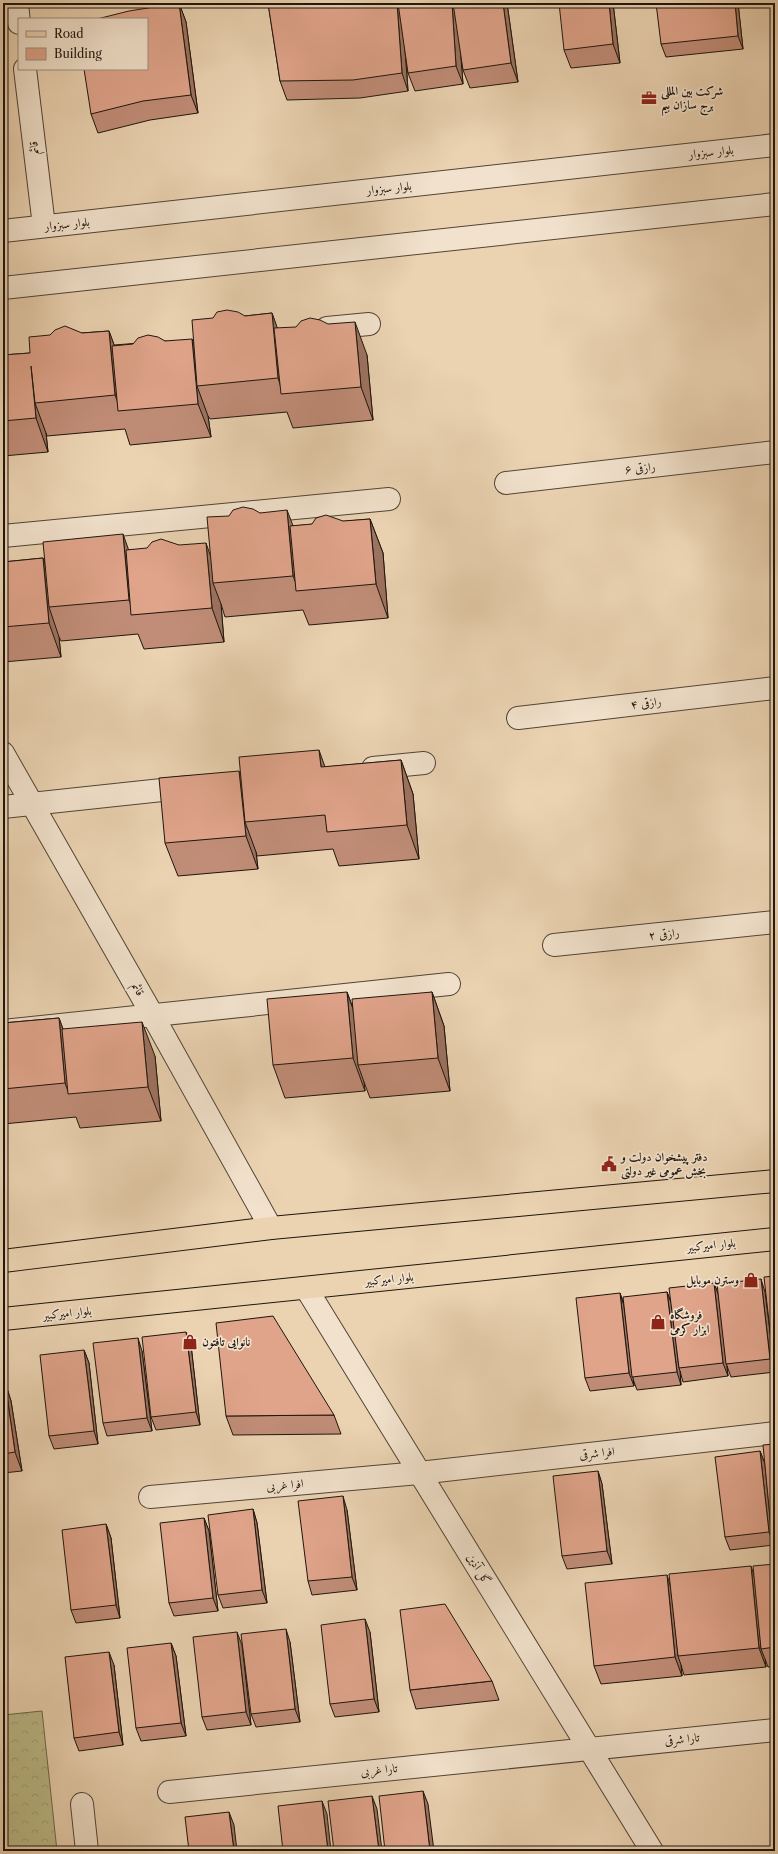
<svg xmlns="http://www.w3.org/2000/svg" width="778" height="1854" font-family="'Libre Caslon Text',Amiri,serif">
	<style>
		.forest { fill: url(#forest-crowns); stroke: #6d684b }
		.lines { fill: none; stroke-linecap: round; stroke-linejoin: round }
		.minor-casing { stroke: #514436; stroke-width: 24 }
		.major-casing { stroke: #1e150d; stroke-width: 24 }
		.minor { stroke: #f2e2cd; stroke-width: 22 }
		.major { stroke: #ebd3b2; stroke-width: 22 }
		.wall { fill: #c18d78; stroke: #1e150d }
		.shaded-wall { fill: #9d7361; stroke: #1e150d }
		.building { fill: #e0a48b; stroke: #1e150d }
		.labels { text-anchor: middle; stroke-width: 3.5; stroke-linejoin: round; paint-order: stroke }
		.poi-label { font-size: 12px; font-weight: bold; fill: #1e150d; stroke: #f2e2cd; text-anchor: start }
		.street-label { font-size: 12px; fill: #1e150d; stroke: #f2e2cd }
	</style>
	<defs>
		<pattern id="forest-crowns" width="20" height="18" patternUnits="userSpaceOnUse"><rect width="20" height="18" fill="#bcbb89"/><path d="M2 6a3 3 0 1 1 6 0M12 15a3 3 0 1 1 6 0" fill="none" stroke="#a1a075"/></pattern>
	</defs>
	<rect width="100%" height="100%" fill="#ebd3b2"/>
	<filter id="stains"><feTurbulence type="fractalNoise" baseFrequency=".005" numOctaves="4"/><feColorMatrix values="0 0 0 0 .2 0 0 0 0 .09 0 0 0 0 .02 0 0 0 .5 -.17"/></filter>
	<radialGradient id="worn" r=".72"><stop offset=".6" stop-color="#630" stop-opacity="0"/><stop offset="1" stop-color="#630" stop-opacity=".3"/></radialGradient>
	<polygon class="forest" points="42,1711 57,1851 3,1851 3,1715"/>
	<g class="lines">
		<g class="minor-casing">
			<g id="minor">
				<polyline points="17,3 19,23"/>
				<polyline points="25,69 44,226"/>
				<polyline points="3,231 775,145"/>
				<polyline points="3,288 775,204"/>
				<polyline points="327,328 369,324"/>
				<polyline points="506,483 775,452"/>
				<polyline points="3,536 389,499"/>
				<polyline points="518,718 775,688"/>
				<polyline points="3,753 153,1016 271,1228"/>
				<polyline points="373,768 424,763"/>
				<polyline points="3,807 190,787"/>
				<polyline points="554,945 775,922"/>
				<polyline points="3,1031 449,984"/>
				<polyline points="306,1288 652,1851"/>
				<polyline points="150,1497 419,1473 775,1433"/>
				<polyline points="169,1792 775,1730"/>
				<polyline points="82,1804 87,1851"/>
			</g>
		</g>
		<g class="major-casing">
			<g id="major">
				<polyline points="3,1261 271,1228 775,1181"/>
				<polyline points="3,1319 775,1239"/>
			</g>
		</g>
		<use href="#minor" class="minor"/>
		<use href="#major" class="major"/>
	</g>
	<g class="wall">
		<polygon points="179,3 186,22 198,113 150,120 98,133 91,114"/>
		<polygon points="268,3 507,3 518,82 470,88 463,70 461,60 463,84 415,91 408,73 406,57 408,91 360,98 287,100 280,81"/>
		<polygon points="613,3 620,63 571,68 564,50"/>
		<polygon points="738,3 743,49 666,57 661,44"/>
		<polygon points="272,313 277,328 367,355 373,420 293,428 287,412 210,419 208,416 211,437 130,445 125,429 47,436 46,433 48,452 3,456 3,355 30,353 82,333 109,331 114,345 165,341 194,344 245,316"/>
		<polygon points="260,513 293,526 370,519 383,553 388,618 309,625 303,610 225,617 221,604 224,642 144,649 138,634 61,641 59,637 61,657 3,662 3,562 43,558 45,562 129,550 211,556"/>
		<polygon points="401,760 413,794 419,859 339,866 333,849 257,856 256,852 258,869 178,876 165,843 239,771 241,775 325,767"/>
		<polygon points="347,992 353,1008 432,992 444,1026 450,1091 370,1098 364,1082 365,1091 285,1098 273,1065"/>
		<polygon points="59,1018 63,1029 155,1056 161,1121 80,1128 76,1117 3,1124 3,1023"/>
		<polygon points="775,1276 775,1363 773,1358 775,1372 731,1377 727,1366 728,1376 683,1382 680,1371 681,1385 637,1390 633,1379 634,1386 590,1391 585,1378 620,1293 624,1304 667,1292 671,1302 714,1283 718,1294 765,1291"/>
		<polygon points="191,1345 200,1425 156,1430 151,1417"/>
		<polygon points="84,1350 89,1363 98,1444 54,1449 49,1436"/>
		<polygon points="142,1351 152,1431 107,1436 103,1423"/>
		<polygon points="3,1382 5,1382 11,1401 22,1471 3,1473"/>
		<polygon points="334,1415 341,1434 233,1435 226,1416"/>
		<polygon points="775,1444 775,1538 772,1531 774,1545 730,1550 725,1537 760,1451 765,1464"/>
		<polygon points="598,1471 602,1484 612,1564 567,1569 562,1556"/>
		<polygon points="253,1509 257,1523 267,1603 223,1608 218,1595"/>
		<polygon points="347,1510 357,1590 312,1595 308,1581"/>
		<polygon points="204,1518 209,1531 218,1611 174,1616 169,1603"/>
		<polygon points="106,1524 111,1538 120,1618 76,1623 71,1610"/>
		<polygon points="775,1564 775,1666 768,1667 765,1659 766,1667 684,1675 681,1665 682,1676 601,1684 594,1666 670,1585 754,1573"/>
		<polygon points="370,1632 379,1712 335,1717 330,1704"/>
		<polygon points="290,1642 300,1722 256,1727 251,1714"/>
		<polygon points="171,1643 176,1656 186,1736 141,1741 136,1728"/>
		<polygon points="242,1645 251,1725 207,1730 202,1717"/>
		<polygon points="114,1665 123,1745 79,1751 74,1738"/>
		<polygon points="492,1681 499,1700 416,1709 410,1690"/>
	</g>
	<g class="shaded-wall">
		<polygon points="179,3 186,22 198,113 191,95"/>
		<polygon points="397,3 400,3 402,10 408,91 402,73"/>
		<polygon points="452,3 455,3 457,8 463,84 456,66"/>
		<polygon points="503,3 507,3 518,82 511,63"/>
		<polygon points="609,3 613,3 620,63 613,44"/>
		<polygon points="735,3 738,3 743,49 738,36"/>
		<polygon points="272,313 284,347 283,394 278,378"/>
		<polygon points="355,322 367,355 373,420 361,387"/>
		<polygon points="109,331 121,364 121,411 115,395"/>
		<polygon points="192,339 204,373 197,386 208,416 211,437 198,404"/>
		<polygon points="31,366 35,403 46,433 48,452 36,418"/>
		<polygon points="287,510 300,544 299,591 293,576"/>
		<polygon points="370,519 383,553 388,618 376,584"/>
		<polygon points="123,534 135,568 135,615 129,600"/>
		<polygon points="206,543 218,577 213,583 221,604 224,642 212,608"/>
		<polygon points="43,558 55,592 49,607 59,637 61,657 49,623"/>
		<polygon points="319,750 331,784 321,767"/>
		<polygon points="401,760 413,794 419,859 407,825"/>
		<polygon points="239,771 252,804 245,822 256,852 258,869 246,836"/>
		<polygon points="347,992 359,1026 358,1065 364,1082 365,1091 353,1058"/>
		<polygon points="432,992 444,1026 450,1091 438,1058"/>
		<polygon points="59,1018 71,1052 69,1094 65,1083"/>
		<polygon points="142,1022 155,1056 161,1121 148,1087"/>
		<polygon points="761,1279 765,1292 775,1372 770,1359"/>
		<polygon points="714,1283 719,1296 728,1376 723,1363"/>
		<polygon points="667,1292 672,1305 679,1368 680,1371 681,1385 677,1372"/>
		<polygon points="620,1293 624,1306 634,1386 629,1373"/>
		<polygon points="186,1332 191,1345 200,1425 196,1412"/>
		<polygon points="138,1338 142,1351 152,1431 147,1418"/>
		<polygon points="84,1350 89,1363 98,1444 94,1431"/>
		<polygon points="5,1382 11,1401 22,1471 15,1452"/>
		<polygon points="760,1451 765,1464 771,1528 772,1531 774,1545 769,1532"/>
		<polygon points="598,1471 602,1484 612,1564 607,1551"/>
		<polygon points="343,1496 347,1510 357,1590 352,1577"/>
		<polygon points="253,1509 257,1523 267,1603 262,1590"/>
		<polygon points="204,1518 209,1531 218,1611 213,1598"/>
		<polygon points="106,1524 111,1538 120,1618 116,1605"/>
		<polygon points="751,1566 757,1584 761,1649 765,1659 766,1667 759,1648"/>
		<polygon points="667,1575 673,1594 678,1656 681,1665 682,1676 675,1657"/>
		<polygon points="365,1619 370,1632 379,1712 374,1699"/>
		<polygon points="286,1629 290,1642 300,1722 295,1709"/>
		<polygon points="237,1632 242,1645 251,1725 246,1712"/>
		<polygon points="171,1643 176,1656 186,1736 181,1723"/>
		<polygon points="109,1652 114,1665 123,1745 119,1732"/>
		<polygon points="423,1791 428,1804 434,1851 430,1851"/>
		<polygon points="372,1796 377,1809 382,1851 379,1851"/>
		<polygon points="322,1801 327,1814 331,1851 328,1851"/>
		<polygon points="229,1812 234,1825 237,1851 234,1851"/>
	</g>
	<g class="building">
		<polygon points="179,3 191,95 143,101 91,114 84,69 147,69 147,19 97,19 129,11"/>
		<polygon points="268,3 397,3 402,73 353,80 280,81"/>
		<polygon points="398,3 452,3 456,66 408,73"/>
		<polygon points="453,3 503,3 511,63 463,70"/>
		<polygon points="559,3 609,3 613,44 564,50"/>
		<polygon points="656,3 735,3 738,36 661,44"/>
		<polygon points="227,310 238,312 245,316 272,313 278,378 197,386 192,320 213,318 217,312"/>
		<polygon points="310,318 320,320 328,324 355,322 361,387 281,394 274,328 296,327 301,321"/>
		<polygon points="65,326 82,333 109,331 115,395 35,403 31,366 36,418 3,421 3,355 30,353 29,337 50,335 55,330"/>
		<polygon points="148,335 158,337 165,341 192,339 198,404 118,411 112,346 133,344 138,338"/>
		<polygon points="243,507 253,509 260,513 287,510 293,576 213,583 207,517 229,516 233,510"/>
		<polygon points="326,515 343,521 370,519 376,584 296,591 290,526 312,524 316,518"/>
		<polygon points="123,534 129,600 49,607 43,542"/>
		<polygon points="161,539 179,545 206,543 212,608 131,615 126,550 147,548 152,542"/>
		<polygon points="43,558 49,623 3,627 3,562"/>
		<polygon points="319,750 321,767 401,760 407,825 327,832 325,815 245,822 239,757"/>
		<polygon points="239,771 246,836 165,843 159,778"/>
		<polygon points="347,992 353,1058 273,1065 267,999"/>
		<polygon points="432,992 438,1058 358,1065 352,999"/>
		<polygon points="59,1018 65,1083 3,1089 3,1023"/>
		<polygon points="142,1022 148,1087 68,1094 62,1029"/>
		<polygon points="775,1276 775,1357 773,1357 764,1277"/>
		<polygon points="761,1279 770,1359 726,1364 717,1284"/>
		<polygon points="714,1283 723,1363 679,1368 669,1288"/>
		<polygon points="667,1292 677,1372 632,1377 623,1297"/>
		<polygon points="620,1293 629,1373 585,1378 576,1298"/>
		<polygon points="273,1316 334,1415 226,1416 216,1323"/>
		<polygon points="186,1332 196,1412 151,1417 142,1337"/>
		<polygon points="138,1338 147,1418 103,1423 93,1343"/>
		<polygon points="84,1350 94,1431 49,1436 40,1355"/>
		<polygon points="3,1382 5,1382 15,1452 3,1454"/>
		<polygon points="775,1444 775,1528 771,1528 763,1445"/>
		<polygon points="760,1451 769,1532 725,1537 715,1457"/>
		<polygon points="598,1471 607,1551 562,1556 553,1476"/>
		<polygon points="343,1496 352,1577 308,1581 298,1501"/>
		<polygon points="253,1509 262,1590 218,1595 208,1515"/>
		<polygon points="204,1518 213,1598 169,1603 160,1523"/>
		<polygon points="106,1524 116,1605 71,1610 62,1530"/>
		<polygon points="775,1564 775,1647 761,1649 753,1566"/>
		<polygon points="751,1566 759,1648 678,1656 669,1574"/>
		<polygon points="667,1575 675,1657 594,1666 585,1583"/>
		<polygon points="445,1604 492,1681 410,1690 400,1610"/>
		<polygon points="365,1619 374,1699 330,1704 321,1625"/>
		<polygon points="286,1629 295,1709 251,1714 241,1634"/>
		<polygon points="237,1632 246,1712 202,1717 193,1637"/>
		<polygon points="171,1643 181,1723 136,1728 127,1648"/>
		<polygon points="109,1652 119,1732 74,1738 65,1657"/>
		<polygon points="423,1791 430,1851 385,1851 379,1796"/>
		<polygon points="372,1796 379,1851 334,1851 328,1801"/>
		<polygon points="322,1801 328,1851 283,1851 278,1806"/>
		<polygon points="229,1812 234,1851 189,1851 185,1817"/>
	</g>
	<defs>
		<g id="office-bare" transform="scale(1.2)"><path d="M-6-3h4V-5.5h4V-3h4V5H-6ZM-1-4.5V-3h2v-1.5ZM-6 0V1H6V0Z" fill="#8f2418" stroke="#f2e2cd" stroke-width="2.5" paint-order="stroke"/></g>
		<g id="civic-bare" transform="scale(1.2)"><path d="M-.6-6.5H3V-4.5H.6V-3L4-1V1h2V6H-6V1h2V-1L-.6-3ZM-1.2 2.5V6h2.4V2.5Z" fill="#8f2418" stroke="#f2e2cd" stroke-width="2.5" paint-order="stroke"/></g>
		<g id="shop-bare" transform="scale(1.2)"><path d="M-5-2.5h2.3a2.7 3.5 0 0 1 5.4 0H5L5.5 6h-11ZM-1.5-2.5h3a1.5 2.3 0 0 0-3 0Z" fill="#8f2418" stroke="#f2e2cd" stroke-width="2.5" paint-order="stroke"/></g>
	</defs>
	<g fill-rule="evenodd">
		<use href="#office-bare" x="649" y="98"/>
		<use href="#civic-bare" x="609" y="1164"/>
		<use href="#shop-bare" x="751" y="1280"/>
		<use href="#shop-bare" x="658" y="1322"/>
		<use href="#shop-bare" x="190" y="1342"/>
	</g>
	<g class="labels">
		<g class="poi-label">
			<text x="661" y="95">شرکت بین المللی<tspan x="661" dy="14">برج سازان بیم</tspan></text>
			<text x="621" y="1161">دفتر پیشخوان دولت و<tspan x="621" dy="14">بخش عمومی غیر دولتی</tspan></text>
			<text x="739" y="1284" text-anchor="end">وسترن موبایل</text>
			<text x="670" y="1319">فروشگاه<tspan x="670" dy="14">ابزار کرمی</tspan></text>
			<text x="202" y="1346">نانوایی تافتون</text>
		</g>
		<g class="street-label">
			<text transform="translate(34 148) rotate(-97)" y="4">قائم</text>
			<text transform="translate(711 152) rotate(-6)" y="4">بلوار سبزوار</text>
			<text transform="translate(389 188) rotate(-6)" y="4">بلوار سبزوار</text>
			<text transform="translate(67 224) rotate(-6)" y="4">بلوار سبزوار</text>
			<text transform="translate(640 468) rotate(-6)" y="4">رازقی ۶</text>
			<text transform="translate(646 703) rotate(-7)" y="4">رازقی ۴</text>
			<text transform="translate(664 934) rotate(-6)" y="4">رازقی ۲</text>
			<text transform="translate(138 989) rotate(60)" y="4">قائم</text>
			<text transform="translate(711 1245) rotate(-6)" y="4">بلوار امیرکبیر</text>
			<text transform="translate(389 1279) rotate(-6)" y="4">بلوار امیرکبیر</text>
			<text transform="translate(67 1313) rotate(-6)" y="4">بلوار امیرکبیر</text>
			<text transform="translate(597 1453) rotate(-6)" y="4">افرا شرقی</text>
			<text transform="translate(285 1485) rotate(-5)" y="4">افرا غربی</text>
			<text transform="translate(479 1569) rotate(58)" y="4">گل آذین</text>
			<text transform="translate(682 1739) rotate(-6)" y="4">تارا شرقی</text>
			<text transform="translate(379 1770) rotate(-6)" y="4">تارا غربی</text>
		</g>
	</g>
	<rect width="778" height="1854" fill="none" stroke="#ebd3b2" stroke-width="16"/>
	<rect x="4" y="4" width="770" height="1846" fill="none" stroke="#1e150d" stroke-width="2"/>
	<rect x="8" y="8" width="762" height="1838" fill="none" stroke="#1e150d"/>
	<rect x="18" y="18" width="130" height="52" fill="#f2e2cd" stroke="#9d9080"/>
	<rect x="26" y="31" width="20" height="6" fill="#ebd3b2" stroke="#9d9080"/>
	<text x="54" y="38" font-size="12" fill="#1e150d">Road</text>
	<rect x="26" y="48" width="20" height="12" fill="#e0a48b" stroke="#9d9080"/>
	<text x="54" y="58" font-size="12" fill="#1e150d">Building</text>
	<rect width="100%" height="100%" filter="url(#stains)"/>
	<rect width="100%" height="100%" fill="url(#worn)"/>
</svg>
